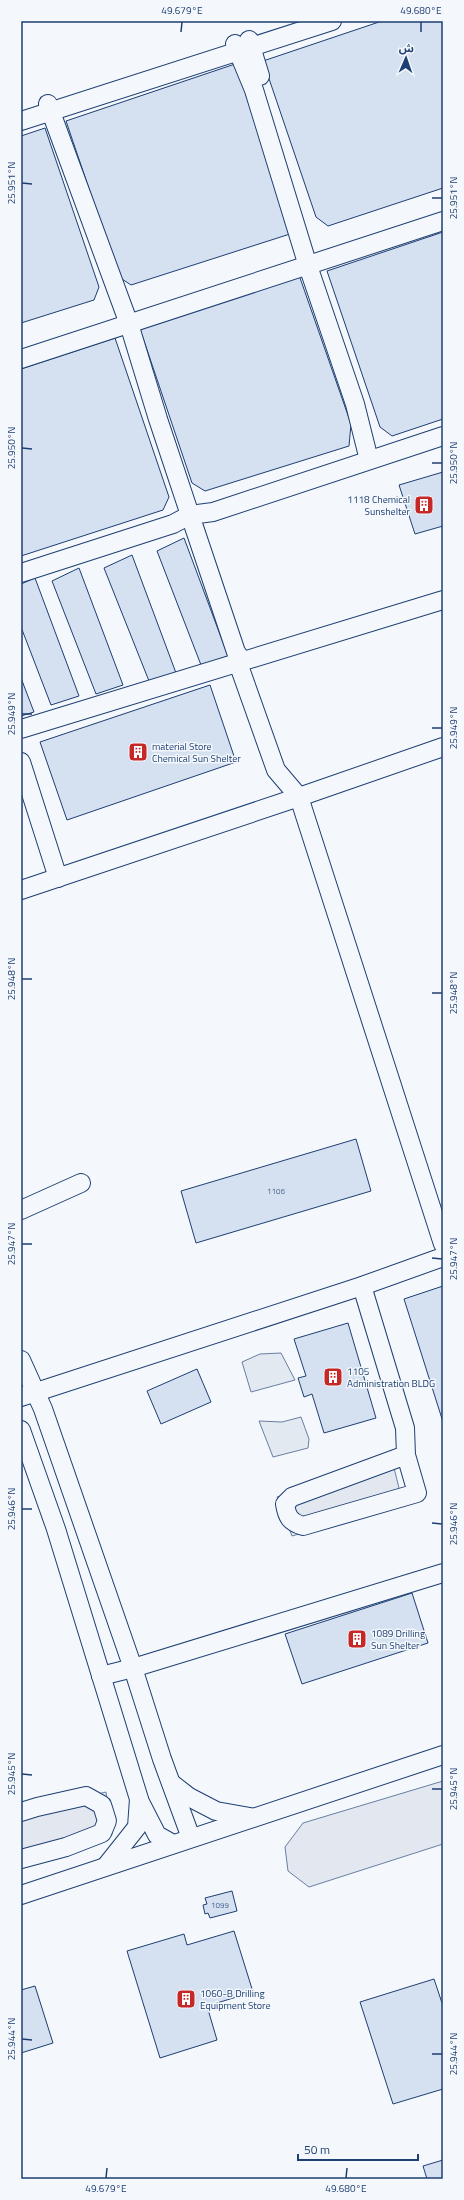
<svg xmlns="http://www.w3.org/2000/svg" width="464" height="2200" font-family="'Titillium Web','Noto Sans Arabic',sans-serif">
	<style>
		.green { fill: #e3e9f0; stroke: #687fa3 }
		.parking { fill: #e3e8f0; stroke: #687fa3 }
		.building { fill: #d5e0f0; stroke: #1d3f73 }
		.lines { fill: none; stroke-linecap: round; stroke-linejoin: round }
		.minor-casing { stroke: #1d3f73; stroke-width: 20 }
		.minor { stroke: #f4f7fb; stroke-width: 18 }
		.ticks { fill: none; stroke: #1d3f73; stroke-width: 1.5 }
		.labels { text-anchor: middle; stroke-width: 3; stroke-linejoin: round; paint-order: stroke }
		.number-label { font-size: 8px; fill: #4b6792 }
		.poi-label { font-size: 10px; fill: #1d3f73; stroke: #f4f7fb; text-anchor: start }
		.neatline { fill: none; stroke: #1d3f73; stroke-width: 1.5 }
		.ticks-label { font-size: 10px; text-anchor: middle; fill: #1d3f73 }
	</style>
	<rect width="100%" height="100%" fill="#f4f7fb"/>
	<g class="green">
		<polygon points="281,1353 295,1380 251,1392 242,1362 260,1354"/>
		<polygon points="301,1417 309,1439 308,1448 273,1457 259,1421 282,1422"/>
	</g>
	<g class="parking">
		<polygon points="391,1456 403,1504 292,1536 277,1497"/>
		<polygon points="443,1781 443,1844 309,1887 288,1871 285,1847 303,1823"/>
		<polygon points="106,1792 112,1835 21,1864 21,1812"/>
	</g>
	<g class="building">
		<polygon points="382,21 443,21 443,188 328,226 316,217 263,61"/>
		<polygon points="241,62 290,234 131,285 119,277 66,121"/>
		<polygon points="45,128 99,287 94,300 21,323 21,136"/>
		<polygon points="443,232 443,419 392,436 380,427 327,271"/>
		<polygon points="299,275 351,424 349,446 205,491 192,483 139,326"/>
		<polygon points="115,338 169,497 163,510 21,556 21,369"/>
		<polygon points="443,472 443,526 415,534 399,485"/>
		<polygon points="184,538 228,656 201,665 157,551"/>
		<polygon points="132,555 176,673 149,681 104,568"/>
		<polygon points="79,568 123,685 96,694 52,581"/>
		<polygon points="35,578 79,696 51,705 21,627 21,584"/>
		<polygon points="21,678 34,712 21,716"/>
		<polygon points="210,685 236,762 67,820 40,742"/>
		<polygon points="356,1139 371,1191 196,1243 181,1191"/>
		<polygon points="443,1286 443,1422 404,1299"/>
		<polygon points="348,1323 376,1418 324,1433 312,1394 304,1397 298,1378 306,1376 294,1339"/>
		<polygon points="197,1369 211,1402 161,1424 147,1391"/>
		<polygon points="412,1593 428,1643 302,1684 285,1634"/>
		<polygon points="232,1891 237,1911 210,1918 208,1913 205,1914 203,1905 207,1904 205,1898"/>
		<polygon points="234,1931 253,1992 207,2006 217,2040 160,2058 127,1951 184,1934 187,1945"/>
		<polygon points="434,1979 443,2006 443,2089 393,2104 360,2002"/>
		<polygon points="35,1986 53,2043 21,2053 21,1990"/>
		<polygon points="443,2160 443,2179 427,2179 423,2166"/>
	</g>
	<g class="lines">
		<g class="minor-casing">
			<g id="minor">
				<polyline points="249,40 260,76"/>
				<polyline points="235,44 254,90 308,266 355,404 369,460"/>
				<polyline points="21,121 332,21"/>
				<polyline points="21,359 443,221"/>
				<polyline points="21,573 173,524 190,515 158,419 129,324 48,104"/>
				<polyline points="243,662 236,652 190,515 213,512 443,436"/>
				<polyline points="238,663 276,770 299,797 443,747"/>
				<polyline points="21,729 443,600"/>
				<polyline points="21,762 58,878"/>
				<polyline points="21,890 299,797 443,1244"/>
				<polyline points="21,1210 81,1183"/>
				<path d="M362,1286l43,142 1,27 -114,42 -7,7c2,13 5,18 18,22l114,-33 -11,-38"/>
				<polyline points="21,1360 43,1409 133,1668 162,1759 191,1838"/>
				<polyline points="21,1397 362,1286 443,1257"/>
				<polyline points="21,1430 56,1529 139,1799 137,1827 106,1866"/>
				<polyline points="101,1676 133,1668 443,1573"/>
				<polyline points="171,1783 189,1797 216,1811 250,1817"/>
				<polyline points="139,1800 157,1835 173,1844"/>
				<polyline points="21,1812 37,1807 86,1796 102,1805 107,1821 102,1833 66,1847 21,1859"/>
				<polyline points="21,1895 443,1755"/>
			</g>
		</g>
		<use href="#minor" class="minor"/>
	</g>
	<path class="ticks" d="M181,32l1,-10M421,32v-10M22,183l10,1M432,198h10M22,448l10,1M432,463h10M22,714h10M432,728h10M22,979h10M432,993h10M22,1244h10M432,1258l10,1M22,1509h10M432,1523l10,1M22,1774l10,1M432,1789h10M22,2039l10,1M432,2054h10M106,2178l1,-10M346,2178l1,-10"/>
	<defs>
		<g id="building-square" transform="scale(1)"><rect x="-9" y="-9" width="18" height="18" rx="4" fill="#c62828" stroke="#f4f7fb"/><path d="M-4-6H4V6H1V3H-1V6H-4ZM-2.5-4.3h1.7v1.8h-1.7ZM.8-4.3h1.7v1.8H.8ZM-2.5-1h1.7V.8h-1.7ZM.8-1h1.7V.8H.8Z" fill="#fff"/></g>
	</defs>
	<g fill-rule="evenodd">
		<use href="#building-square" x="424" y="505"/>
		<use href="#building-square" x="138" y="752"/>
		<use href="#building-square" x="333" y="1377"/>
		<use href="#building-square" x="357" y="1639"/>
		<use href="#building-square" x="186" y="1999"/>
	</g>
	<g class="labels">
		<g class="number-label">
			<text x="276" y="1194">1106</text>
			<text x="220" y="1908">1099</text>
		</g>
		<g class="poi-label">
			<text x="410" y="503" text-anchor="end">1118 Chemical<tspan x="410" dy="12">Sunshelter</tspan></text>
			<text x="152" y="750">material Store<tspan x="152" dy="12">Chemical Sun Shelter</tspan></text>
			<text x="347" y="1375">1105<tspan x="347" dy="12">Administration BLDG</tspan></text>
			<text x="371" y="1637">1089 Drilling<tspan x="371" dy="12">Sun Shelter</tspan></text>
			<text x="200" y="1997">1060-B Drilling<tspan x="200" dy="12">Equipment Store</tspan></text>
		</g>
	</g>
	<rect width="464" height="2200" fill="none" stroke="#f4f7fb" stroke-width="44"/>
	<g transform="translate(406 58) rotate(2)" stroke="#f4f7fb" stroke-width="3" paint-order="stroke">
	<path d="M0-3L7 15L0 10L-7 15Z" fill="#1d3f73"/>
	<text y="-6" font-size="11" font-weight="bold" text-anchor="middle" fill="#1d3f73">ش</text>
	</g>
	<path d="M298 2154v6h120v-6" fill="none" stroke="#1d3f73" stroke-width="2"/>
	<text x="304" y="2154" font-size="12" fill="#1d3f73" stroke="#f4f7fb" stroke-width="3" paint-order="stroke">50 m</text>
	<rect x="22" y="22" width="420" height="2156" class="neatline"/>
	<g class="ticks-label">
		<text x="182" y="14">49.679°E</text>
		<text x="421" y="14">49.680°E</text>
		<text transform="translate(11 183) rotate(-90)" y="4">25.951°N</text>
		<text transform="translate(453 198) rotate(-90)" y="4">25.951°N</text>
		<text transform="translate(11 448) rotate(-90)" y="4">25.950°N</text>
		<text transform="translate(453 463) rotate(-90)" y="4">25.950°N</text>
		<text transform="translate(11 714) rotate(-90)" y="4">25.949°N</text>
		<text transform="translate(453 728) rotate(-90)" y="4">25.949°N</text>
		<text transform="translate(11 979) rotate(-90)" y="4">25.948°N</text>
		<text transform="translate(453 993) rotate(-90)" y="4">25.948°N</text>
		<text transform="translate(11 1244) rotate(-90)" y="4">25.947°N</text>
		<text transform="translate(453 1259) rotate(-90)" y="4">25.947°N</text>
		<text transform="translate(11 1509) rotate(-90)" y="4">25.946°N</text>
		<text transform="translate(453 1524) rotate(-90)" y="4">25.946°N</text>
		<text transform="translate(11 1774) rotate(-90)" y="4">25.945°N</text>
		<text transform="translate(453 1789) rotate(-90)" y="4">25.945°N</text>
		<text transform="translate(11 2039) rotate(-90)" y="4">25.944°N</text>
		<text transform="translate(453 2054) rotate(-90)" y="4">25.944°N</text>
		<text x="106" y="2192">49.679°E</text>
		<text x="346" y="2192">49.680°E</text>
	</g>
</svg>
